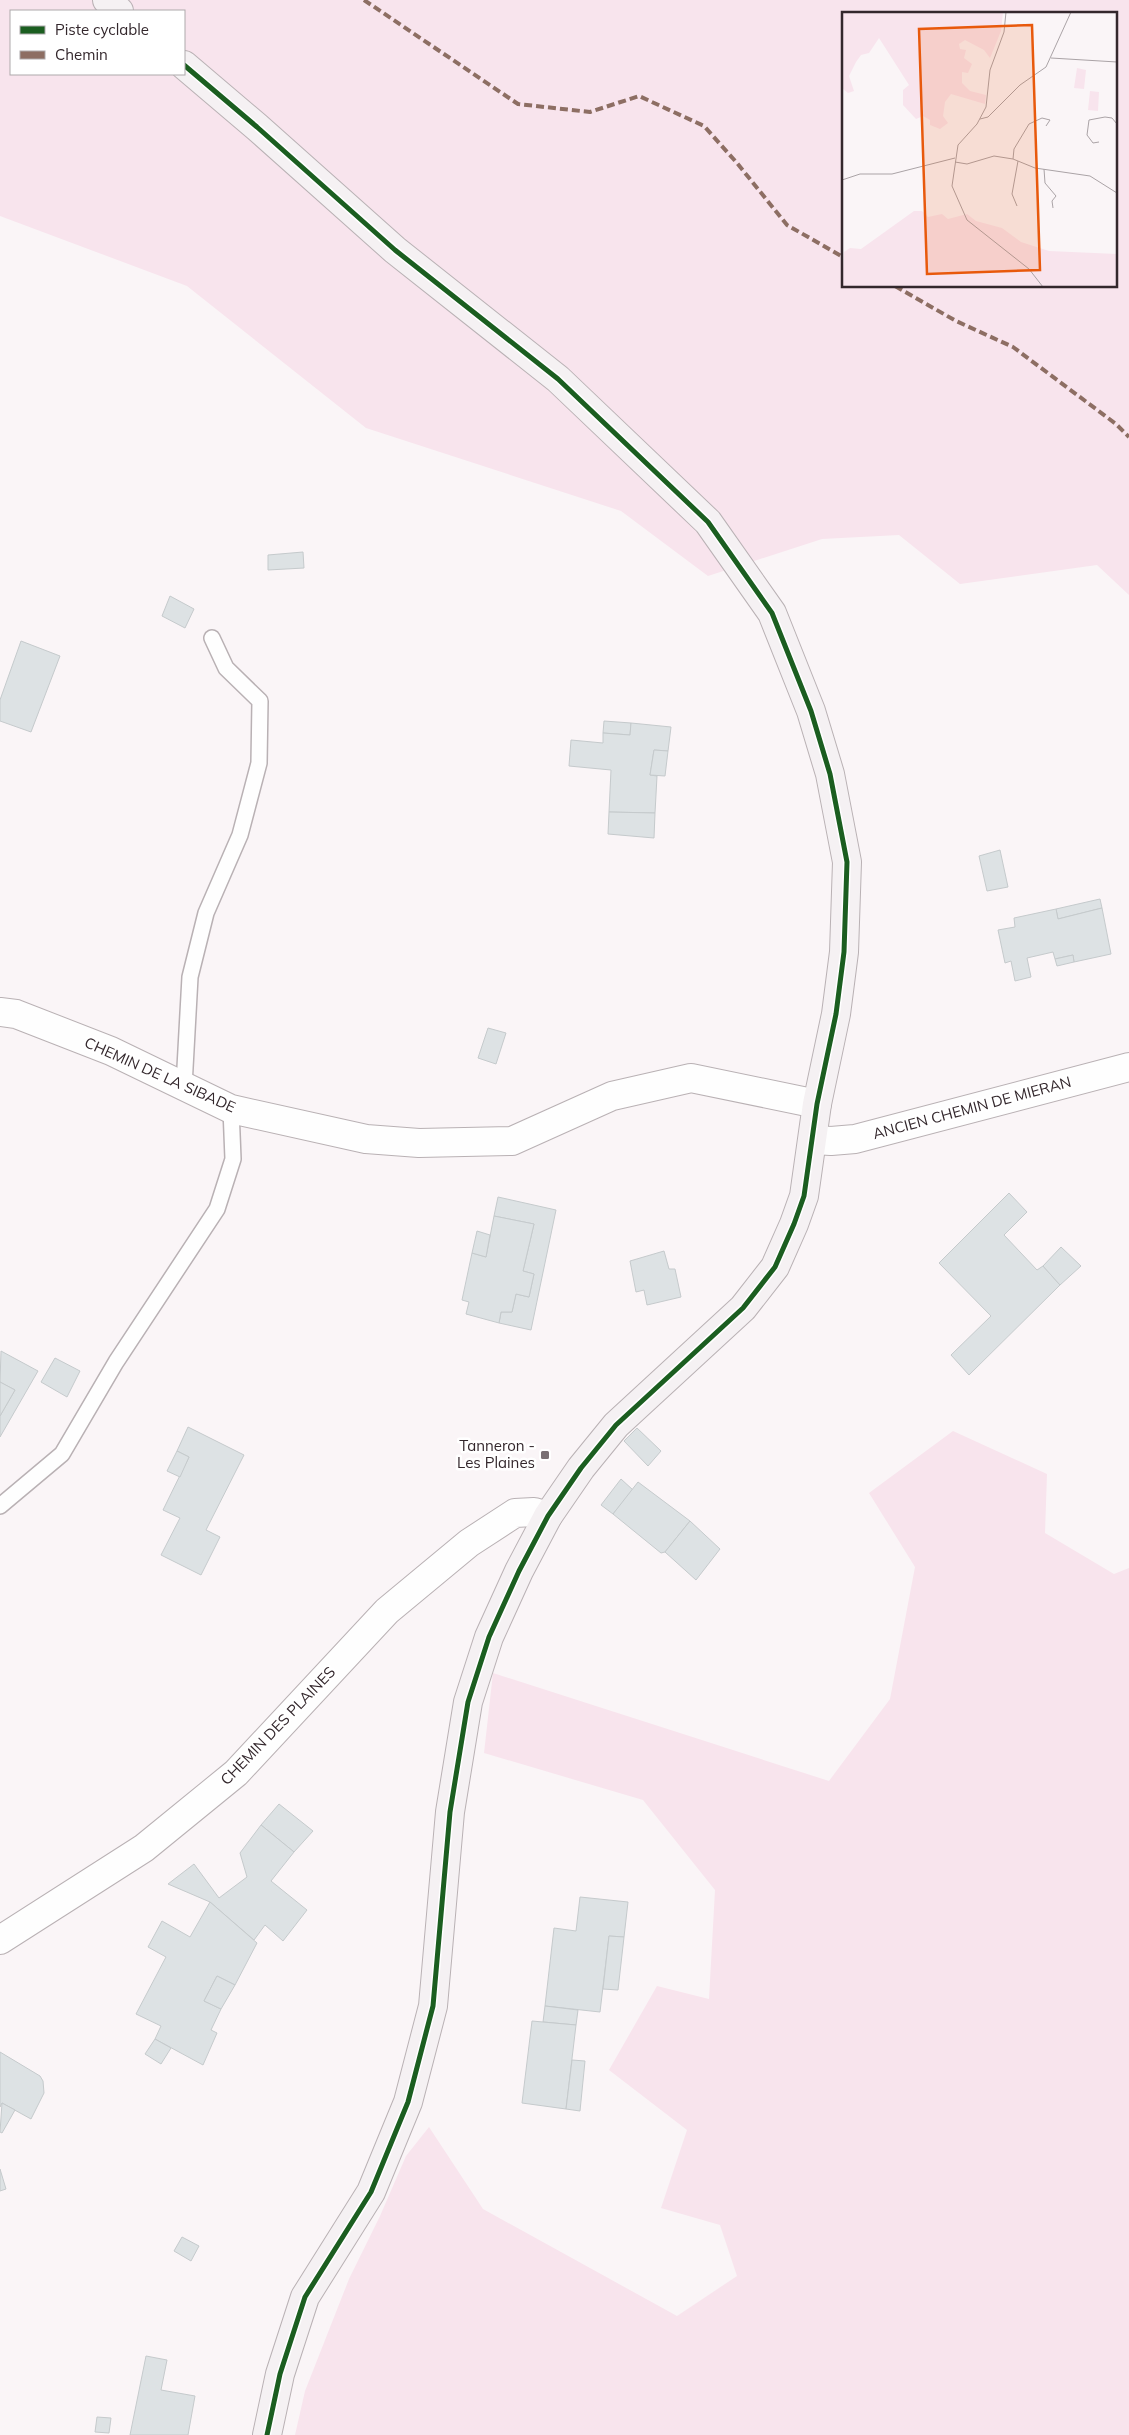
<svg xmlns="http://www.w3.org/2000/svg" width="1129" height="2435" font-family="Mulish,sans-serif">
	<style>
		.green { fill: #f8e4ed; fill-rule: evenodd }
		.building { fill: #dde2e4; stroke: #c5cacc }
		.lines { fill: none; stroke-linecap: round; stroke-linejoin: round }
		.lane-casing { stroke: #b9b1b4; stroke-width: 18 }
		.street-casing { stroke: #b9b1b4; stroke-width: 30 }
		.secondary-casing { stroke: #b9b1b4; stroke-width: 30 }
		.lane { stroke: #fefefe; stroke-width: 15 }
		.street { stroke: #fefefe; stroke-width: 28 }
		.secondary { stroke: #f5f1f3; stroke-width: 28 }
		.quiet { stroke: #8d6e63; stroke-width: 4; stroke-dasharray: 8 4; stroke-linecap: butt }
		.cycleway-casing { stroke: #fff; stroke-width: 8 }
		.cycleway { stroke: #1b5e20; stroke-width: 5 }
		.poi-dot { fill: #796f73; stroke: #fff; stroke-width: 2 }
		.labels { text-anchor: middle; stroke-width: 5; stroke-linejoin: round; paint-order: stroke }
		.street-label { font-size: 15px; fill: #33272c; stroke: #fff }
		.poi-label { font-size: 15px; fill: #33272c; stroke: #fff; text-anchor: end }
		.inset-road { fill: none; stroke: #aaa3a6; stroke-width: 1 }
		.view { fill: #e8590c; fill-opacity: 0.15; stroke: #e8590c; stroke-width: 2.5 }
		.inset-edge { fill: none; stroke: #33272c; stroke-width: 2.5 }
	</style>
	<rect width="100%" height="100%" fill="#faf5f7"/>
	<g class="green">
		<path d="M0,0h1129v595l-32,-30 -137,19 -61,-49 -77,4 -114,37 -87,-65 -255,-83 -179,-142 -187,-70zM11,11h173v63h-173zM843,14h272v272h-272z"/>
		<polygon points="953,1431 1047,1474 1045,1533 1114,1574 1129,1568 1129,2435 295,2435 305,2391 349,2279 380,2216 406,2156 429,2127 483,2209 677,2316 737,2276 720,2225 661,2208 687,2130 609,2070 657,1986 709,1999 715,1890 643,1800 484,1753 493,1673 829,1781 890,1699 915,1567 869,1493"/>
	</g>
	<g class="building">
		<polygon points="303,552 304,568 268,570 268,555"/>
		<polygon points="170,596 194,609 185,628 162,616"/>
		<polygon points="21,641 60,656 31,732 0,721 0,700"/>
		<polygon points="604,721 631,723 630,735 603,733"/>
		<polygon points="631,723 671,727 668,751 654,750 650,775 657,776 655,813 609,812 611,770 569,766 571,740 603,743 603,733 630,735"/>
		<polygon points="654,750 668,751 665,776 650,775"/>
		<polygon points="609,812 655,813 654,838 608,834"/>
		<polygon points="1000,850 1008,887 987,891 979,856"/>
		<polygon points="1100,899 1102,908 1058,919 1056,909"/>
		<polygon points="1102,908 1111,954 1074,962 1073,955 1055,959 1053,952 1027,958 1031,977 1015,981 1011,961 1005,963 998,930 1015,927 1014,918 1056,909 1058,919"/>
		<polygon points="1073,955 1074,962 1057,966 1055,959"/>
		<polygon points="488,1028 506,1033 496,1064 478,1058"/>
		<polygon points="1009,1193 1027,1212 1004,1235 1037,1270 1043,1266 1060,1285 969,1375 951,1355 991,1316 939,1263"/>
		<polygon points="498,1197 556,1210 531,1330 499,1323 501,1312 512,1312 516,1294 529,1297 534,1274 523,1271 534,1224 494,1216"/>
		<polygon points="494,1216 534,1224 523,1271 534,1274 529,1297 516,1294 512,1312 501,1312 499,1323 466,1314 469,1302 462,1300 472,1253 486,1257"/>
		<polygon points="477,1231 490,1235 486,1257 472,1253"/>
		<polygon points="1061,1247 1081,1266 1060,1285 1043,1266"/>
		<polygon points="664,1251 669,1269 675,1269 681,1297 647,1305 644,1290 636,1292 630,1261"/>
		<polygon points="1,1351 38,1371 0,1437 0,1416 15,1390 0,1382"/>
		<polygon points="55,1358 80,1371 67,1397 41,1382"/>
		<polygon points="0,1382 15,1390 0,1416"/>
		<polygon points="188,1427 244,1455 206,1530 220,1537 201,1575 161,1555 180,1518 163,1510 189,1457 177,1451"/>
		<polygon points="637,1428 661,1451 648,1466 624,1441"/>
		<polygon points="177,1451 189,1457 180,1477 167,1471"/>
		<polygon points="621,1479 633,1490 613,1514 601,1505"/>
		<polygon points="638,1482 690,1521 665,1552 661,1553 613,1514"/>
		<polygon points="690,1521 720,1549 696,1580 665,1552"/>
		<polygon points="279,1804 313,1831 294,1852 261,1825"/>
		<polygon points="261,1825 294,1852 271,1881 307,1910 283,1941 265,1925 254,1940 210,1902 168,1884 194,1864 219,1898 247,1877 240,1853"/>
		<polygon points="580,1897 628,1902 624,1937 609,1936 600,2012 545,2006 554,1928 576,1931"/>
		<polygon points="210,1902 257,1943 235,1985 217,1976 204,2001 221,2009 211,2030 217,2033 203,2065 155,2039 161,2026 136,2014 166,1957 148,1947 162,1921 190,1937"/>
		<polygon points="609,1936 624,1937 618,1990 603,1989"/>
		<polygon points="217,1976 235,1985 221,2009 204,2001"/>
		<polygon points="545,2006 578,2010 576,2025 543,2022"/>
		<polygon points="532,2021 576,2025 566,2109 522,2103"/>
		<polygon points="155,2039 171,2048 161,2064 145,2054"/>
		<polygon points="0,2052 40,2076 43,2081 44,2093 31,2119 2,2103 0,2107"/>
		<polygon points="572,2060 585,2061 580,2111 566,2109"/>
		<polygon points="2,2103 15,2110 2,2133 0,2132"/>
		<polygon points="0,2169 6,2189 0,2191"/>
		<polygon points="182,2237 199,2246 191,2261 174,2251"/>
		<polygon points="146,2356 167,2360 161,2390 195,2396 188,2435 130,2435"/>
		<polygon points="97,2417 111,2418 109,2433 95,2432"/>
	</g>
	<g class="lines">
		<g class="lane-casing">
			<g id="lane">
				<polyline points="184,1086 190,977 206,913 240,835 259,763 260,701 226,668 212,638"/>
				<polyline points="0,1506 62,1454 116,1362 217,1209 233,1159 231,1109"/>
			</g>
		</g>
		<g class="street-casing">
			<g id="street">
				<polyline points="0,1012 16,1014 111,1051 231,1109 366,1139 419,1143 512,1141 612,1096 691,1078 817,1104"/>
				<polyline points="813,1140 831,1141 855,1139 1129,1067"/>
				<polyline points="0,1940 144,1848 236,1773 387,1611 469,1543 515,1513 534,1512 548,1516"/>
			</g>
		</g>
		<g class="secondary-casing">
			<g id="secondary">
				<polyline points="107,0 119,11"/>
				<polyline points="184,65 257,127 395,250 558,379 708,522 772,613 811,711 830,774 847,862 844,952 836,1014 817,1104 804,1196 794,1224 775,1267 743,1308 616,1425 581,1468 548,1516 519,1571 489,1637 468,1702 450,1812 433,2006 408,2102 371,2192 305,2297 280,2374 267,2435"/>
			</g>
		</g>
		<use href="#lane" class="lane"/>
		<use href="#street" class="street"/>
		<use href="#secondary" class="secondary"/>
		<g class="quiet">
			<polyline points="364,0 518,104 590,112 639,96 704,126 737,163 787,225 843,257"/>
			<polyline points="895,286 956,321 1013,347 1116,424 1129,437"/>
		</g>
		<g class="cycleway-casing">
			<polyline id="cycleway" points="184,65 257,127 395,250 558,379 708,522 772,613 811,711 830,774 847,862 844,952 836,1014 817,1104 804,1196 794,1224 775,1267 743,1308 616,1425 581,1468 548,1516 519,1571 489,1637 468,1702 450,1812 433,2006 408,2102 371,2192 305,2297 280,2374 267,2435"/>
		</g>
		<use href="#cycleway" class="cycleway"/>
	</g>
	<rect class="poi-dot" x="540" y="1450" width="10" height="10" rx="2.5"/>
	<g class="labels">
		<g class="street-label">
			<text transform="translate(160 1075) rotate(24)" y="5">CHEMIN DE LA SIBADE</text>
			<text transform="translate(972 1108) rotate(-15)" y="5">ANCIEN CHEMIN DE MIERAN</text>
			<text transform="translate(278 1726) rotate(-46)" y="5">CHEMIN DES PLAINES</text>
		</g>
		<g class="poi-label">
			<text x="535" y="1451">Tanneron -<tspan x="535" dy="17">Les Plaines</tspan></text>
		</g>
	</g>
	<g transform="translate(842 12)">
		<rect width="275" height="275" fill="#faf5f7"/>
		<path d="M0,0h161l-2,19 -11,27 -6,-8 -19,-10 -6,4 1,5 6,1 -2,8 8,6 -4,9 -6,-1v11l8,8 16,4 -1,9 -34,-10 -6,8 -2,14 5,7 -8,6 -10,-4v-5l-7,-4 -7,3 -13,-14v-15l6,-5 -30,-47 -10,15 -8,2 -5,7 -7,14 5,15 -6,2 -6,-5zM235,56l9,2 -2,19 -10,-1zM248,79l9,1 -1,19 -10,-1zM72,199h8l6,6 14,-3 6,5 19,-5 9,7 26,7 19,14 28,9 68,3v33h-275l2,-35 6,-4 11,1z" fill="#f8e4ed"/>
		<path class="inset-road" d="M164,0l-2,20 -14,38 -4,37 -9,17 -19,21 -6,41 15,34 62,49 14,18M209,46l66,4M138,107l8,-2 32,-32 26,-18 25,-55M257,130l-6,1 -6,-8 2,-15 16,-3 7,1 5,6M171,147l1,-10 15,-25 13,-6 8,2 -4,6M113,150l12,2 27,-8 19,3 22,9 55,8 27,17M202,157l1,14 11,13 -4,5 1,7M0,168l18,-6h32l63,-16M175,194l-5,-12 6,-33"/>
		<path class="view" d="M190,13l8,245 -113,4 -8,-245z"/>
		<rect width="275" height="275" class="inset-edge"/>
	</g>
	<rect x="10" y="10" width="175" height="65" fill="#ffffff" stroke="#ada9ab"/>
	<rect x="20" y="26" width="25" height="8" fill="#1b5e20" stroke="#ada9ab"/>
	<text x="55" y="35" font-size="15" fill="#33272c">Piste cyclable</text>
	<rect x="20" y="51" width="25" height="8" fill="#8d6e63" stroke="#ada9ab"/>
	<text x="55" y="60" font-size="15" fill="#33272c">Chemin</text>
</svg>
